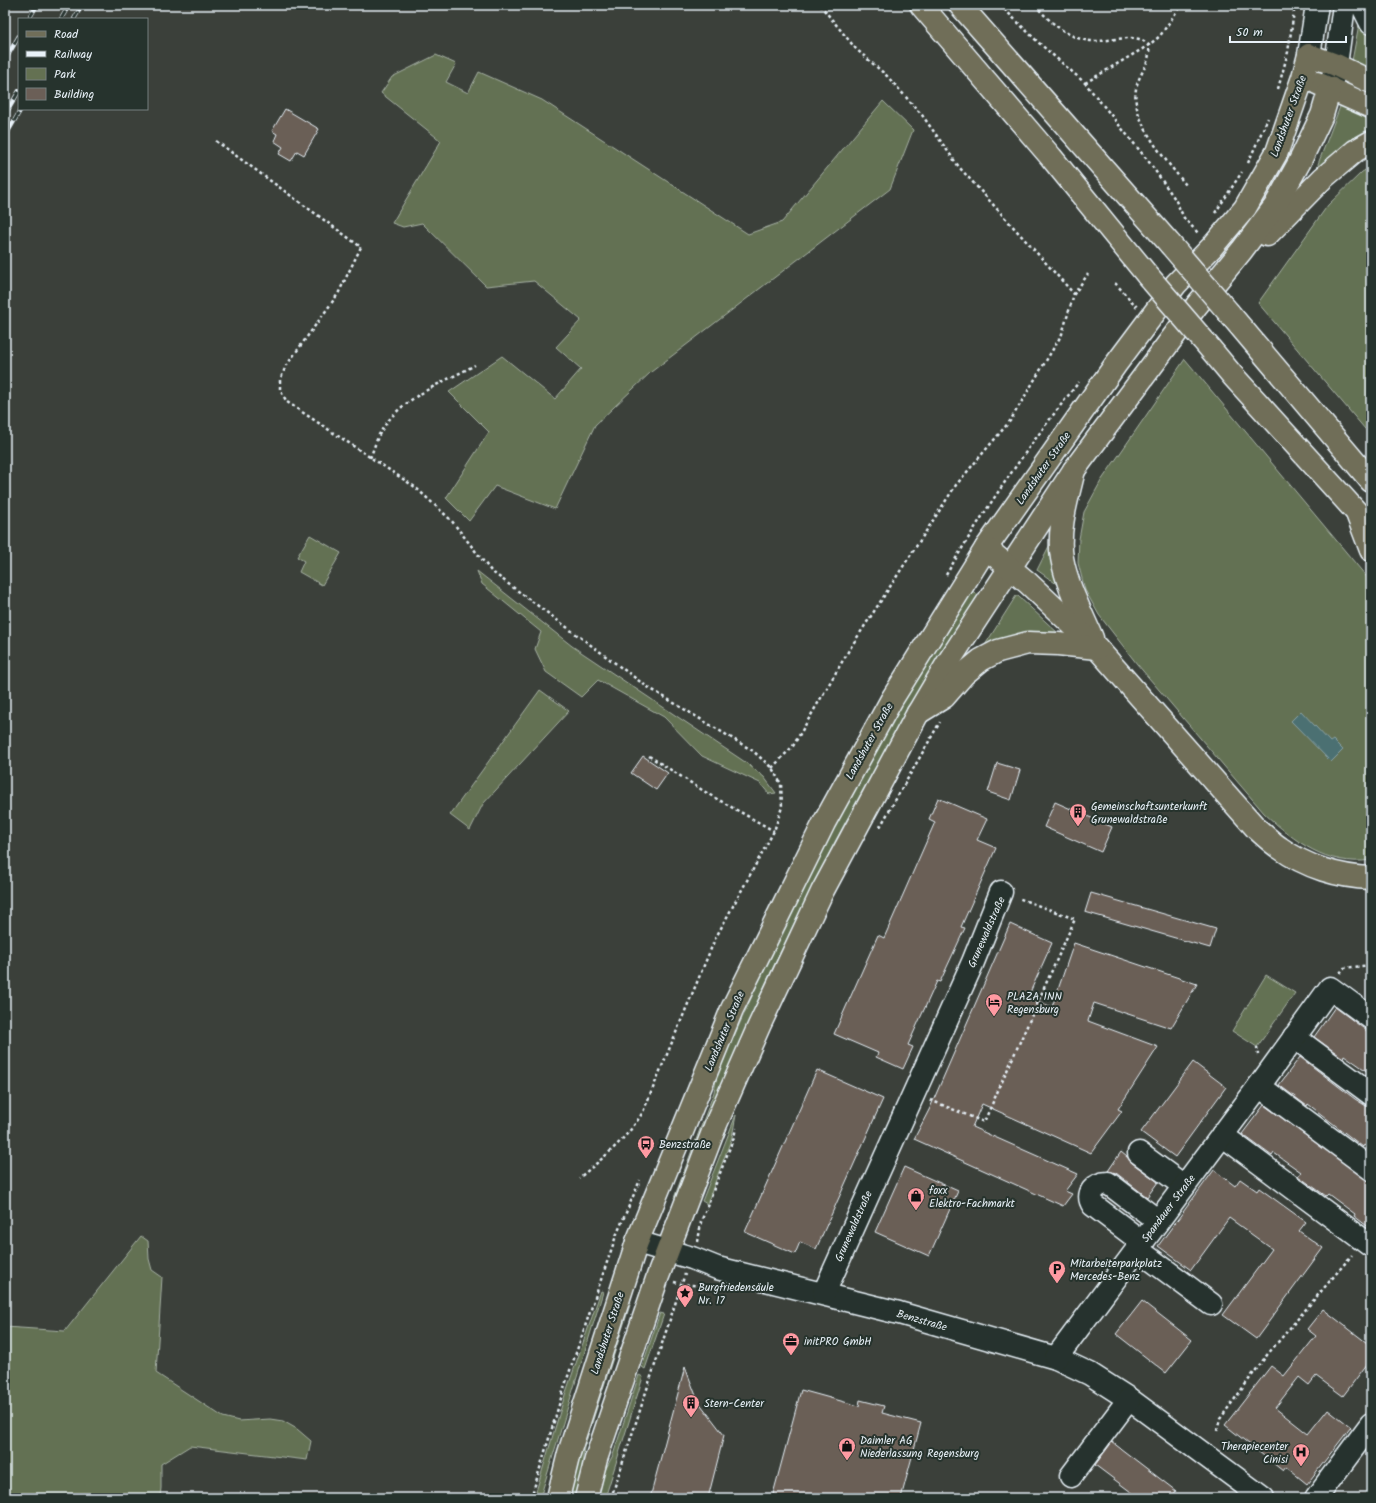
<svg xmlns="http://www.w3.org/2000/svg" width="1376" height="1503" font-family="Kalam,sans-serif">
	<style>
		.green { fill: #647152; stroke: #a6b1a5 }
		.water { fill: #4b6f72; stroke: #8aa3a8 }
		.building { fill: #6b5f57; stroke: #e8f1f8 }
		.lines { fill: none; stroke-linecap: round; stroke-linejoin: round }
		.minor-casing { stroke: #e8f1f8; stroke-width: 25 }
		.major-casing { stroke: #e8f1f8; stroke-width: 25 }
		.highway-casing { stroke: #e8f1f8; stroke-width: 25 }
		.path { stroke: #e8f1f8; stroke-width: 2.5; stroke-dasharray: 3 3; stroke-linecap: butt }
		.minor { stroke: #26332d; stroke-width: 22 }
		.major { stroke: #706e59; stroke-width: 22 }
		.highway { stroke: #706e59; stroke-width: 22 }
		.rail-casing { stroke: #e8f1f8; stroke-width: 4.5 }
		.rail { stroke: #26332d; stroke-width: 3; stroke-dasharray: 9; stroke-linecap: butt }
		.highway-bridge-casing { stroke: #e8f1f8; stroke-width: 25; stroke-linecap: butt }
		.highway-bridge { stroke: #706e59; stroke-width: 22 }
		.labels { text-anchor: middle; stroke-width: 4; stroke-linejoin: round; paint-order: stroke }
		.street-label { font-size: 11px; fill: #e8f1f8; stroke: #26332d }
		.poi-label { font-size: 11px; fill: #e8f1f8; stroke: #26332d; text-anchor: start }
	</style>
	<rect width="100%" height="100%" fill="#3b403a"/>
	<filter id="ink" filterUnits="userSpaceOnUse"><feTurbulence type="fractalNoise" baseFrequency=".025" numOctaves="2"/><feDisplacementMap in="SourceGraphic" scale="8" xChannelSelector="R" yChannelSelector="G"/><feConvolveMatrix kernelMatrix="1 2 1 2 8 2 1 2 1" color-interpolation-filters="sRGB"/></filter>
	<g filter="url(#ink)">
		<g class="green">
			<polygon points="1359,24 1371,40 1371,71 1352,61"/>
			<polygon points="436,55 456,64 446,82 468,93 479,72 542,100 748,234 782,222 883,101 913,130 890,189 651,372 595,425 555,509 495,486 469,521 446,498 489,432 449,392 502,356 555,399 581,369 556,347 581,320 534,281 486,286 422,223 403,227 392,223 441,141 381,93 392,77"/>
			<polygon points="1341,104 1371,119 1371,133 1319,170 1318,164"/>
			<polygon points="1371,167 1371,436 1258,303 1328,205 1362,172"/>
			<path d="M1185,359l186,223v278c-44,7 -77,-19 -107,-47l-127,-149 -38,-49 -14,-25 -7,-27 1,-24 5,-27 17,-31z"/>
			<polygon points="310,535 341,553 322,585 299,572 304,561 297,557"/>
			<polygon points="1050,544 1053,544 1059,584 1058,585 1037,570"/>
			<polygon points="477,571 572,646 745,762 764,777 776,793 769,794 760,783 702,756 664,717 598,680 581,697 546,672 535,649 541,632 482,584"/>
			<path d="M972,591l7,4c-67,106 -131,215 -185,329 -44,89 -81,182 -118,275l-2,-1 40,-106 3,-18 58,-129 48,-97 85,-156z"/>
			<polygon points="1016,596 1018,596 1059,634 985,648 985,645"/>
			<polygon points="540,690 569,711 483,804 470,830 450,815"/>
			<polygon points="1266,975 1295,993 1257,1047 1232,1031"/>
			<polygon points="736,1115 732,1137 707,1204 702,1201"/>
			<polygon points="141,1236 148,1241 149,1259 152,1270 162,1277 156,1373 223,1417 239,1421 270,1419 283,1421 297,1429 311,1441 307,1460 190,1446 161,1464 161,1488 160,1498 5,1498 5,1327 65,1331"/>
			<polygon points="601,1291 603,1292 540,1498 534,1498 565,1395"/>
			<polygon points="627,1301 631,1302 584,1448 581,1475 575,1498 565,1498"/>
			<polygon points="660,1313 664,1314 645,1369 642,1367"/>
			<polygon points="639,1375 643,1377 605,1498 593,1498 597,1486 613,1455"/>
		</g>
		<polygon class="water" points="1301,711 1330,742 1333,740 1343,750 1331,762 1291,721"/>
		<g class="building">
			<polygon points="285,109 319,129 304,155 297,151 291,161 279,154 283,147 274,141 277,134 272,131"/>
			<polygon points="643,756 668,773 656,790 631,773"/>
			<polygon points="997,763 1020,770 1011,800 988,792"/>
			<polygon points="938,798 987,819 977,840 996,848 961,927 965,928 940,982 937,981 908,1045 913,1047 903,1069 876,1057 878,1053 834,1034 878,935 884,938 935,822 929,819"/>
			<polygon points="1055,802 1112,827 1101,852 1044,827"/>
			<polygon points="1091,893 1216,929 1210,948 1085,912"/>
			<polygon points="1010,924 1052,943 1028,997 1052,1007 1074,943 1197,984 1171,1028 1094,1003 1088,1021 1158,1047 1118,1109 1122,1111 1091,1153 982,1104 972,1127 1078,1174 1065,1191 1072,1194 1063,1206 914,1139 930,1108"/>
			<polygon points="1335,1007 1371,1034 1371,1074 1344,1055 1343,1058 1314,1037"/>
			<polygon points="1300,1057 1355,1099 1371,1109 1371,1150 1364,1145 1363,1147 1308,1104 1307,1106 1279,1085"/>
			<polygon points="1193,1062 1226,1087 1175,1157 1141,1132"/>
			<polygon points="817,1070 883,1099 816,1249 800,1242 795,1254 745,1232"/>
			<polygon points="1264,1105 1371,1183 1371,1229 1354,1216 1355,1214 1328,1194 1326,1196 1298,1176 1301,1172 1274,1153 1272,1156 1242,1134"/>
			<polygon points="1121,1152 1127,1157 1132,1163 1158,1182 1147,1197 1116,1173 1108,1171"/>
			<polygon points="904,1167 958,1191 929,1256 875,1232"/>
			<polygon points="1214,1170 1235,1186 1240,1179 1257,1191 1259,1188 1306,1222 1299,1231 1323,1248 1256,1339 1223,1315 1272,1249 1229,1218 1191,1270 1158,1246"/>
			<polygon points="1142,1301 1192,1340 1166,1373 1116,1334"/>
			<polygon points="1323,1309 1371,1346 1371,1359 1343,1396 1316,1376 1309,1385 1299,1377 1275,1408 1308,1434 1328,1409 1351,1427 1307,1484 1286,1467 1283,1471 1225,1425 1271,1366 1284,1376 1316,1336 1307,1329"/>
			<polygon points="685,1367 698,1401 724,1435 708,1498 650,1498"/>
			<polygon points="801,1390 859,1406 860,1400 884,1406 882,1413 921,1423 901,1498 772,1498"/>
			<polygon points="1112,1442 1176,1491 1171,1498 1139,1498 1095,1465"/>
		</g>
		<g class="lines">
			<g class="minor-casing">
				<g id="minor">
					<polyline points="1362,5 1371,23"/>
					<polyline points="1309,55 1317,5"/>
					<polyline points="1330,88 1336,65 1344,5"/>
					<polyline points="1294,1037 1371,1094"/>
					<polyline points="1259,1086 1371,1169"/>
					<polyline points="1222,1135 1371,1246"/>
					<polyline points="1139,1153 1184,1186"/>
					<polyline points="637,1242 692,1258 717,1268 899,1313 1056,1358 1090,1374 1129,1399 1263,1498"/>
					<path d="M1142,1242l-49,-37c-8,-11 2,-22 15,-22l50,38"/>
					<polyline points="1137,1249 1211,1304"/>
					<polyline points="824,1293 973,962 1001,892"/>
					<polyline points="1056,1358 1259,1086 1330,988 1371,1018"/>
					<polyline points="1071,1476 1129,1399"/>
					<polyline points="1316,1498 1371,1424"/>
				</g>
			</g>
			<g class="major-casing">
				<g id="major">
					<polyline points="1317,83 1371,107"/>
					<polyline points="1267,235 1323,178 1355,151 1371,142"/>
					<polyline points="558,1498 569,1453 637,1242 732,1009 824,823 892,699 986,548 1116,364 1176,284 1212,247 1245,208 1277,152 1303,77 1309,55 1336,65 1371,82"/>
					<polyline points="586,1498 596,1459 658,1276 716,1124 759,1026 822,892 918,713 947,664 1074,470 1197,305 1242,250 1275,206 1299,163 1322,115 1330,88"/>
				</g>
			</g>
			<g class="highway-casing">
				<g id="highway">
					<polyline points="921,5 1051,157 1148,276"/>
					<polyline points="960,5 1170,244"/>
					<polyline points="1229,313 1371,481"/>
					<polyline points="1203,340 1233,376 1371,528"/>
					<path d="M1074,470c-6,26 -17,60 -12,88 5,28 19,54 30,80"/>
					<polyline points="1358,516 1371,550"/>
					<path d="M986,548l42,35 69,65 159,180c8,7 15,14 24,20 26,19 59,29 91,30"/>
					<polyline points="918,713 944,697 964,674 981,660 998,651 1028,643 1058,644 1097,648"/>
				</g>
			</g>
			<g class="path">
				<polyline points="820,5 856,49 887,76 922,115 959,167 1074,294"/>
				<polyline points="1000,5 1039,43 1085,83 1149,162 1175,199 1184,218 1199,234"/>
				<path d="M1035,5c13,15 30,31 50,35 16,4 43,-6 57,0 2,1 5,4 7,5 2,20 -10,27 -13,44 -6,31 32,74 50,96"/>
				<polyline points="1085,83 1149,45 1160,36 1181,5"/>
				<polyline points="1278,89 1288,52 1295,5"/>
				<path d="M216,141l145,106 -23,47 -52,72 -6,14v10l7,12 128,85 36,33 40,51 155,115 107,65 19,17 9,16 1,23 -8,24 -59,108 -72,173c-18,29 -39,45 -64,66"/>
				<polyline points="1248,163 1268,118"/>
				<polyline points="1215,213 1242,172"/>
				<polyline points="1115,283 1137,307"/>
				<path d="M370,458c3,-7 5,-14 8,-21 18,-38 63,-53 97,-72"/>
				<path d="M946,575c40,-68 84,-132 133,-193"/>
				<polyline points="649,756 710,795 774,831"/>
				<polyline points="772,768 793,746 849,650 956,485 1010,421 1062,334 1074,294 1088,274"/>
				<polyline points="880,827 940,722"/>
				<polyline points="1340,973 1344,968 1371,965"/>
				<polyline points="1257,1047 1258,1055"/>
				<polyline points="930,1100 984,1122 1075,919 1018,898"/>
				<polyline points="698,1242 701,1222 734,1137 736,1128"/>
				<polyline points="674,1282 681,1284 713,1287"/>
				<polyline points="1217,1431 1220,1419 1267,1355 1352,1255"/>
				<polyline points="531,1498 565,1385 616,1236 640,1180"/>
				<polyline points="611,1498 685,1274"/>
			</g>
			<use href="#minor" class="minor"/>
			<use href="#major" class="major"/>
			<use href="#highway" class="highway"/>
			<g class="rail-casing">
				<g id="rail">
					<polyline points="29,19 37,5"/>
					<polyline points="61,19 69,5"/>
					<polyline points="74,19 82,5"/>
					<polyline points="5,60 19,36"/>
					<polyline points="5,115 19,91"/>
					<polyline points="5,137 21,109"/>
				</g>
			</g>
			<use href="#rail" class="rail"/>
			<g class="highway-bridge-casing">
				<g id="highway-bridge">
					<polyline points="1170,244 1229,313"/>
					<polyline points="1148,276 1203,340"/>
				</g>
			</g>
			<use href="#highway-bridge" class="highway-bridge"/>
		</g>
	</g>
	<defs>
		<g id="building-pin" transform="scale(0.9)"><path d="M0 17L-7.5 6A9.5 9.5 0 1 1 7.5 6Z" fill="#ff9aa2" stroke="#26332d"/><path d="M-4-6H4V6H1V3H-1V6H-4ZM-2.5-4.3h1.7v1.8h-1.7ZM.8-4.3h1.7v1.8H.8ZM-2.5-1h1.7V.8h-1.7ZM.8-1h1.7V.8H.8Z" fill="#111"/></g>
		<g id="hotel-pin" transform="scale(0.9)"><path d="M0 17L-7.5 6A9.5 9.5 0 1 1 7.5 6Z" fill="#ff9aa2" stroke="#26332d"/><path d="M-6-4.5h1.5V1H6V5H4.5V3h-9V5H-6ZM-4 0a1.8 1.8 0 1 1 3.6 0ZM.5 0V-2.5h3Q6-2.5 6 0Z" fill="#111"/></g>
		<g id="bus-pin" transform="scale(0.9)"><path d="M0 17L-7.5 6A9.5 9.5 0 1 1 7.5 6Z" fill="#ff9aa2" stroke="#26332d"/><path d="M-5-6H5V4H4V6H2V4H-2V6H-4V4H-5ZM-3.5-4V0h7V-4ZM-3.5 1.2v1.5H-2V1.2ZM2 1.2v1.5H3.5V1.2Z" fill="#111"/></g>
		<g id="shop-pin" transform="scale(0.9)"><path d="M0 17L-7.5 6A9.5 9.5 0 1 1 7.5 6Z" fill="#ff9aa2" stroke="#26332d"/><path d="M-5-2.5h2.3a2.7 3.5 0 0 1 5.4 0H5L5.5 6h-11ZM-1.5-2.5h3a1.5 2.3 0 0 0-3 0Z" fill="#111"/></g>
		<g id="parking-pin" transform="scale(0.9)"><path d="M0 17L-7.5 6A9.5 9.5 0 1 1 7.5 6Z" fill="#ff9aa2" stroke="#26332d"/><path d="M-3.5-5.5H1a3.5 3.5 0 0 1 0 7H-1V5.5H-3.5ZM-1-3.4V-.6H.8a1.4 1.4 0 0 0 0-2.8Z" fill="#111"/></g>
		<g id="sight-pin" transform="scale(0.9)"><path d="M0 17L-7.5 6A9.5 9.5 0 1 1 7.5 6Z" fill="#ff9aa2" stroke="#26332d"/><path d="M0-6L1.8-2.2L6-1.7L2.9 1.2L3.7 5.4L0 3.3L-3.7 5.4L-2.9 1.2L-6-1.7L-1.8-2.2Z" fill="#111"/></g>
		<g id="office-pin" transform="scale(0.9)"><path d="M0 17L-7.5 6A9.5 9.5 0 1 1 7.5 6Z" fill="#ff9aa2" stroke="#26332d"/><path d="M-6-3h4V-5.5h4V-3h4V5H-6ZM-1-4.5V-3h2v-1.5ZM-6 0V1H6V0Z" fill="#111"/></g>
		<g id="hospital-pin" transform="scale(0.9)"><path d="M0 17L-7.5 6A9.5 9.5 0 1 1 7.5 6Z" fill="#ff9aa2" stroke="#26332d"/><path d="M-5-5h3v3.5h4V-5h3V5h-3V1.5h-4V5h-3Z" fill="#111"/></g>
	</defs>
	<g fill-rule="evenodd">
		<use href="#building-pin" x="1078" y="812"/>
		<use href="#hotel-pin" x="994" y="1002"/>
		<use href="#bus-pin" x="646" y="1144"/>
		<use href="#shop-pin" x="916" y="1196"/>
		<use href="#parking-pin" x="1057" y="1269"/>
		<use href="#sight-pin" x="685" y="1293"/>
		<use href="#office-pin" x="791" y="1341"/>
		<use href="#building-pin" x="691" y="1403"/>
		<use href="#shop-pin" x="847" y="1446"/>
		<use href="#hospital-pin" x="1301" y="1452"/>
	</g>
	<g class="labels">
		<g class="street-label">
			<text transform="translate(1288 116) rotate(-70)" y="4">Landshuter Straße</text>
			<text transform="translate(1043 468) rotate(-55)" y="4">Landshuter Straße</text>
			<text transform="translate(869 741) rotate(-61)" y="4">Landshuter Straße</text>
			<text transform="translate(986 932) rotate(-66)" y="4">Grunewaldstraße</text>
			<text transform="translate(724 1031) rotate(-67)" y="4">Landshuter Straße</text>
			<text transform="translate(1168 1208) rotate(-53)" y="4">Spandauer Straße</text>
			<text transform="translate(853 1226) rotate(-66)" y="4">Grunewaldstraße</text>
			<text transform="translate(922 1320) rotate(16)" y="4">Benzstraße</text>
			<text transform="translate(607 1333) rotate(-72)" y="4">Landshuter Straße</text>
		</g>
		<g class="poi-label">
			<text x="1091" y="810">Gemeinschaftsunterkunft<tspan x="1091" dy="13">Grunewaldstraße</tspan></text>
			<text x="1007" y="1000">PLAZA INN<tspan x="1007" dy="13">Regensburg</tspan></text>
			<text x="659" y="1148">Benzstraße</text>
			<text x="929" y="1194">foxx<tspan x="929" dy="13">Elektro-Fachmarkt</tspan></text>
			<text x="1070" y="1267">Mitarbeiterparkplatz<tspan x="1070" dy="13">Mercedes-Benz</tspan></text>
			<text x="698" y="1291">Burgfriedensäule<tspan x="698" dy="13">Nr. 17</tspan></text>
			<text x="804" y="1345">initPRO GmbH</text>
			<text x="704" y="1407">Stern-Center</text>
			<text x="860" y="1444">Daimler AG<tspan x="860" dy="13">Niederlassung Regensburg</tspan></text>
			<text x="1288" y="1450" text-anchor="end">Therapiecenter<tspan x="1288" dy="13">Cinisi</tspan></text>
		</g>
	</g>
	<rect width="1376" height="1503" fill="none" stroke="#26332d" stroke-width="20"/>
	<rect x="10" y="10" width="1356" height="1483" fill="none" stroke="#e8f1f8" stroke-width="1.5" filter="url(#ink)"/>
	<rect x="18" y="18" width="130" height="92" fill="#26332d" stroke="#747f7e"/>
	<rect x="26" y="31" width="20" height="6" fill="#706e59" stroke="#747f7e"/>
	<text x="54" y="38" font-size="12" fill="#e8f1f8">Road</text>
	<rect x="26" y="51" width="20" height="6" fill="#e8f1f8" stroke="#747f7e"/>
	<text x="54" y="58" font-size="12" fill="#e8f1f8">Railway</text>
	<rect x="26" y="68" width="20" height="12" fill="#647152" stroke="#747f7e"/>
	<text x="54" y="78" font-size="12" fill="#e8f1f8">Park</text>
	<rect x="26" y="88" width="20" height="12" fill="#6b5f57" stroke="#747f7e"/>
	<text x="54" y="98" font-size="12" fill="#e8f1f8">Building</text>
	<path d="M1230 36v6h116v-6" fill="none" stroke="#e8f1f8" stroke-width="2"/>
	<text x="1236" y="36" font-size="12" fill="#e8f1f8" stroke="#26332d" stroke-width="3" paint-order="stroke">50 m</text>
</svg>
